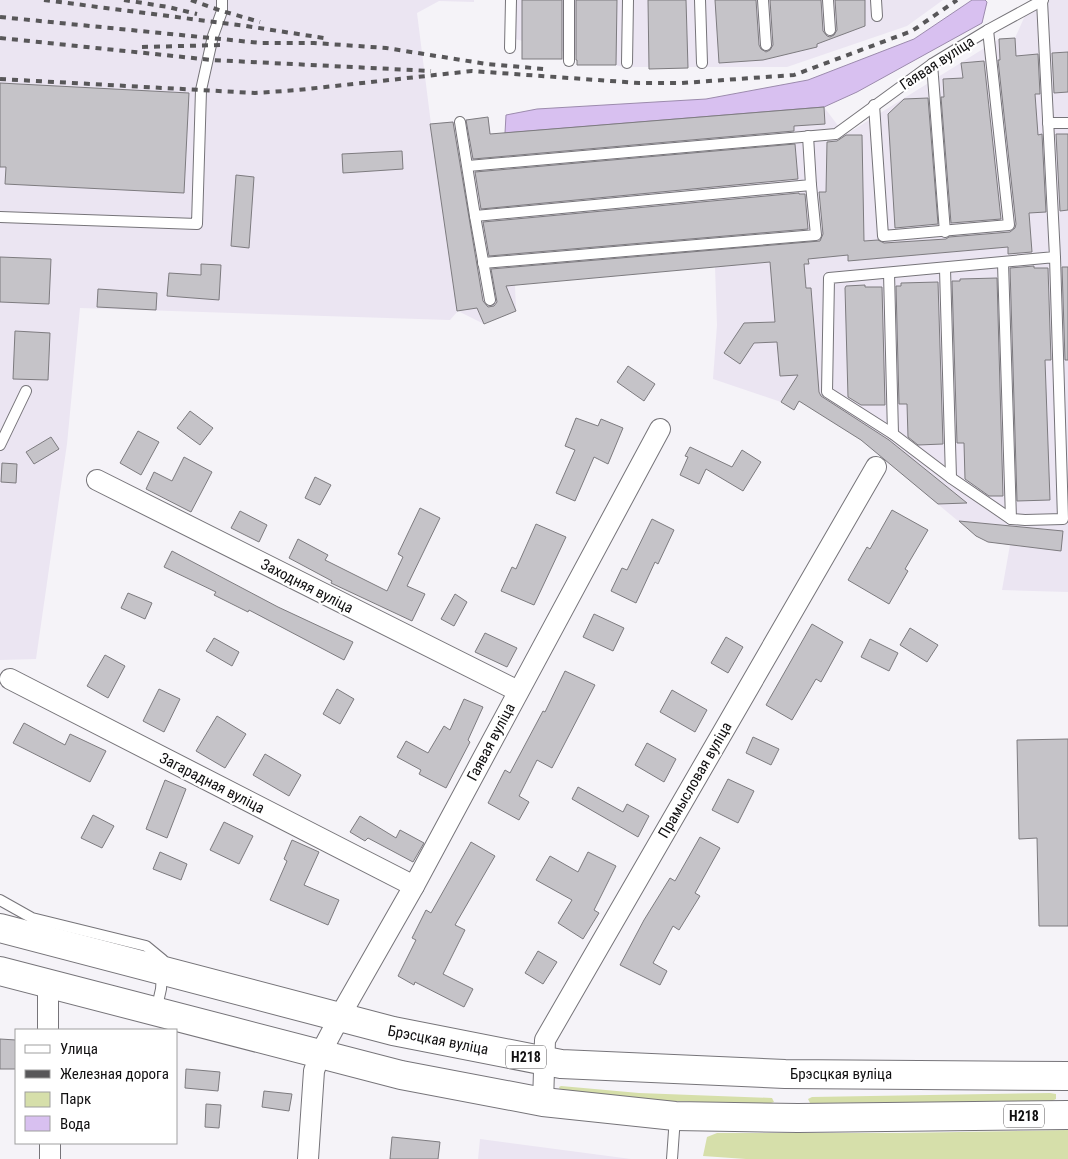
<svg xmlns="http://www.w3.org/2000/svg" width="1068" height="1159" font-family="'Roboto Condensed',sans-serif">
	<style>
		.built { fill: #ebe5f2 }
		.green { fill: #d6dfaa }
		.water { fill: #d8c0f0; stroke: #9c8bad }
		.building { fill: #c5c3c8; stroke: #7d7b7f }
		.lines { fill: none; stroke-linecap: round; stroke-linejoin: round }
		.service-casing { stroke: #767479; stroke-width: 12 }
		.minor-casing { stroke: #767479; stroke-width: 22 }
		.primary-casing { stroke: #767479; stroke-width: 30 }
		.service { stroke: #fff; stroke-width: 10 }
		.minor { stroke: #fff; stroke-width: 20 }
		.primary { stroke: #fff; stroke-width: 28 }
		.rail { stroke: #585759; stroke-width: 4; stroke-dasharray: 6 6; stroke-linecap: butt }
		.labels { text-anchor: middle; stroke-width: 4.5; stroke-linejoin: round; paint-order: stroke }
		.shield { fill: #fff; stroke: #585758; stroke-width: 1 }
		.shield-label { font-size: 14px; font-weight: bold; fill: #100f10 }
		.street-label { font-size: 15px; fill: #100f10; stroke: #fff }
	</style>
	<rect width="100%" height="100%" fill="#f5f3f8"/>
	<g class="built">
		<polygon points="0,0 474,0 474,2 439,1 417,13 431,124 488,117 491,134 824,107 845,135 999,39 1015,38 1032,0 1068,0 1068,592 1002,590 1010,545 988,542 976,536 861,440 799,401 794,410 781,402 713,379 717,325 715,267 515,285 516,311 484,324 458,311 450,320 80,308 67,444 36,659 0,660"/>
		<polygon points="512,0 943,0 907,26 787,67 623,67 511,38"/>
		<polygon points="480,1139 631,1159 478,1159"/>
	</g>
	<g class="green">
		<polygon points="561,1086 639,1093 772,1098 774,1102 768,1104 639,1100 560,1090 559,1087"/>
		<polygon points="1050,1093 1056,1094 1056,1099 1050,1102 810,1103 808,1099 812,1097"/>
		<polygon points="1068,1130 1068,1159 746,1159 703,1156 707,1137 717,1133 901,1133"/>
	</g>
	<polygon class="water" points="972,0 985,0 987,2 982,23 857,92 824,107 505,133 506,115 537,109 706,99 808,80 914,39"/>
	<g class="building">
		<rect x="522" y="0" width="40" height="59"/>
		<polygon points="576,0 617,0 616,65 577,65 577,60 576,60"/>
		<polygon points="648,0 686,0 688,68 649,69"/>
		<polygon points="715,0 756,0 759,45 761,49 766,52 770,50 773,45 770,0 821,0 823,31 827,36 830,37 834,35 837,30 835,0 865,0 865,26 817,44 817,47 763,60 719,63"/>
		<polygon points="1015,38 1016,56 1038,54 1040,94 1035,94 1038,135 1042,134 1046,212 1029,213 1032,252 1008,254 1008,247 848,261 848,255 808,259 809,264 804,264 806,288 811,288 819,392 821,396 889,440 967,503 938,504 861,440 799,401 794,410 781,402 798,375 780,376 777,342 754,343 740,364 724,353 744,323 775,322 770,262 506,286 516,311 484,324 477,308 457,311 430,124 453,122 483,301 488,307 494,306 497,302 491,269 820,241 823,234 819,192 826,192 827,142 837,141 846,135 862,135 864,241 878,240 884,243 946,239 949,237 1010,232 1015,228 1016,224 998,60 1000,60 999,39"/>
		<polygon points="1068,52 1068,92 1054,93 1052,53"/>
		<polygon points="984,61 1001,219 951,223 941,97 944,97 943,79 963,78 961,63"/>
		<polygon points="0,83 189,93 184,193 5,184 6,167 0,167"/>
		<polygon points="928,98 938,224 895,228 888,114 904,99"/>
		<polygon points="824,107 825,124 794,126 794,131 473,159 466,120 488,117 490,134"/>
		<polygon points="1056,134 1068,134 1068,210 1060,211"/>
		<polygon points="795,144 798,179 481,209 475,172"/>
		<polygon points="402,151 403,169 343,173 342,154"/>
		<polygon points="236,175 254,177 249,248 231,246"/>
		<polygon points="799,193 799,194 805,194 808,229 489,256 483,222"/>
		<polygon points="0,257 51,259 49,304 0,302"/>
		<polygon points="201,264 221,265 219,300 167,296 169,273 201,275"/>
		<polygon points="1034,266 1034,268 1048,268 1051,360 1045,360 1050,500 1017,501 1010,268"/>
		<polygon points="1062,267 1068,267 1068,360 1065,360"/>
		<polygon points="997,278 1003,496 989,496 965,479 964,443 957,443 952,281 960,281 960,279"/>
		<polygon points="938,282 943,444 918,445 908,437 907,404 899,404 896,286 901,286 901,283"/>
		<polygon points="865,285 865,287 882,287 885,405 861,405 848,397 845,288 846,286"/>
		<polygon points="98,289 157,293 156,310 97,307"/>
		<polygon points="15,331 50,333 48,380 13,379"/>
		<polygon points="628,366 655,384 644,401 617,382"/>
		<polygon points="190,411 213,428 200,445 177,428"/>
		<polygon points="576,418 598,426 601,419 623,428 608,464 594,457 575,501 556,493 575,450 565,446"/>
		<polygon points="138,431 159,442 141,475 120,463"/>
		<polygon points="51,437 59,449 34,464 26,452"/>
		<polygon points="690,447 732,467 742,450 761,462 743,491 706,469 699,484 680,475 688,457 685,456"/>
		<polygon points="184,457 212,472 191,512 146,489 154,472 172,481"/>
		<polygon points="2,463 17,464 16,483 1,482"/>
		<polygon points="315,477 331,485 320,505 305,498"/>
		<polygon points="420,508 440,518 407,586 425,594 412,621 331,583 332,581 289,558 298,539 328,555 325,560 387,591 403,557 398,554"/>
		<polygon points="892,510 928,530 905,569 908,571 889,604 848,580 867,547 870,549"/>
		<polygon points="240,511 267,525 259,542 231,528"/>
		<polygon points="652,519 674,530 658,564 655,562 636,603 611,591 622,568 627,570"/>
		<polygon points="959,521 1063,531 1061,551 988,542 976,536"/>
		<polygon points="536,524 566,537 534,605 501,591 512,567 516,569"/>
		<polygon points="172,551 278,607 353,642 344,660 249,610 248,612 214,595 216,592 164,567"/>
		<polygon points="128,593 152,603 145,619 121,608"/>
		<polygon points="455,594 467,602 454,626 441,619"/>
		<polygon points="594,614 624,628 613,651 583,637"/>
		<polygon points="812,624 843,642 821,682 816,679 792,720 766,705"/>
		<polygon points="910,628 938,645 927,662 900,645"/>
		<polygon points="485,633 517,648 507,667 475,652"/>
		<polygon points="726,637 743,647 728,673 711,663"/>
		<polygon points="214,638 239,652 232,666 206,651"/>
		<polygon points="870,639 898,653 889,671 861,657"/>
		<polygon points="105,655 125,666 108,698 87,686"/>
		<polygon points="565,671 595,685 552,768 537,760 519,796 529,802 519,820 488,803 505,770 510,773 543,711 545,712"/>
		<polygon points="159,689 180,699 164,732 143,721"/>
		<polygon points="337,689 354,699 340,724 323,714"/>
		<polygon points="672,690 707,710 695,732 660,712"/>
		<polygon points="464,699 483,707 468,740 470,742 446,788 419,774 421,770 397,757 406,741 428,753 444,726 450,730"/>
		<polygon points="217,716 246,734 225,768 196,751"/>
		<polygon points="24,723 65,745 70,734 106,751 90,782 13,743"/>
		<polygon points="753,737 779,749 771,765 746,753"/>
		<polygon points="1068,739 1068,926 1039,926 1037,838 1019,839 1017,740"/>
		<polygon points="647,743 676,759 664,782 635,765"/>
		<polygon points="265,754 301,775 289,796 253,775"/>
		<polygon points="728,779 754,791 738,823 712,810"/>
		<polygon points="165,780 186,789 167,838 146,829"/>
		<polygon points="578,787 623,812 627,804 649,816 638,837 572,799"/>
		<polygon points="93,815 114,826 102,848 81,838"/>
		<polygon points="360,816 396,838 400,830 424,843 413,862 368,838 365,841 350,832"/>
		<polygon points="224,822 253,836 239,864 210,850"/>
		<polygon points="700,837 720,848 695,893 700,896 679,930 673,926 653,963 667,971 660,985 620,965 644,920 670,878 675,881"/>
		<polygon points="292,840 319,852 304,885 339,900 328,925 270,900 287,861 284,859"/>
		<polygon points="471,842 495,856 455,925 465,930 443,974 473,989 464,1007 415,982 414,985 398,976 416,940 412,938 426,910 431,913"/>
		<polygon points="160,852 187,864 181,880 153,869"/>
		<polygon points="588,852 616,866 594,910 599,913 583,939 558,923 572,900 536,880 550,856 578,872"/>
		<polygon points="538,951 557,962 543,984 525,973"/>
		<polygon points="0,1039 16,1040 16,1069 0,1069"/>
		<polygon points="186,1069 220,1072 218,1091 185,1088"/>
		<polygon points="264,1091 292,1094 289,1111 262,1107"/>
		<polygon points="206,1104 221,1105 219,1128 205,1127"/>
		<polygon points="392,1137 440,1142 438,1159 390,1159"/>
	</g>
	<g class="lines">
		<g class="service-casing">
			<g id="service">
				<polyline points="700,0 702,63"/>
				<polyline points="763,0 766,45"/>
				<polyline points="828,0 830,30"/>
				<polyline points="876,0 877,16"/>
				<polyline points="1042,1 1055,257 1063,519 1025,520 1011,519 951,478 893,434 827,392 829,278 1055,257"/>
				<polyline points="510,48 511,0"/>
				<polyline points="569,61 569,0"/>
				<polyline points="627,63 628,0"/>
				<polyline points="932,64 945,232"/>
				<polyline points="874,105 883,236 1009,225 988,30"/>
				<polyline points="460,122 475,216 490,300"/>
				<polyline points="1048,123 1068,123"/>
				<polyline points="468,166 836,134 932,64 988,30 1043,0"/>
				<polyline points="475,216 811,185 808,136"/>
				<polyline points="0,217 197,224 201,90 213,36 222,11 222,0"/>
				<polyline points="483,263 816,235 811,185"/>
				<polyline points="1003,263 1011,519"/>
				<polyline points="945,269 951,478"/>
				<polyline points="889,273 893,434"/>
				<polyline points="0,445 26,391"/>
				<polyline points="0,900 32,918 146,946 163,960 161,989 156,1011"/>
				<polyline points="672,1159 675,1117"/>
			</g>
		</g>
		<g class="minor-casing">
			<g id="minor">
				<polyline points="97,480 518,691"/>
				<polyline points="10,679 414,886"/>
				<polyline points="48,1030 48,983"/>
				<polyline points="543,1102 545,1040 876,467"/>
				<polyline points="50,1143 50,1159"/>
				<polyline points="308,1159 314,1071 320,1054 345,1007 414,886 660,429"/>
			</g>
		</g>
		<g class="primary-casing">
			<g id="primary">
				<polyline points="0,928 393,1031 561,1064 785,1074 1068,1076"/>
				<polyline points="0,971 401,1075 543,1102 675,1116 798,1118 1068,1115"/>
			</g>
		</g>
		<use href="#service" class="service"/>
		<use href="#minor" class="minor"/>
		<use href="#primary" class="primary"/>
		<g class="rail">
			<polyline points="44,0 246,26 324,38"/>
			<polyline points="124,0 168,7 197,14"/>
			<polyline points="191,0 222,11 260,22"/>
			<polyline points="0,17 261,43 314,43 386,48 487,64 544,69"/>
			<polyline points="0,38 212,60 431,71"/>
			<polyline points="142,47 222,45"/>
			<polyline points="0,79 255,93 298,90 472,71 639,83 682,83 794,75 912,31 957,0"/>
		</g>
	</g>
	<g class="labels">
		<g class="shield">
			<rect x="506" y="1045.5" width="40" height="23" rx="4"/>
			<rect x="1004" y="1104.5" width="40" height="23" rx="4"/>
		</g>
		<g class="shield-label">
			<text x="526" y="1062">Н218</text>
			<text x="1024" y="1121">Н218</text>
		</g>
		<g class="street-label">
			<text transform="translate(937 63) rotate(-33)" y="5">Гаявая вуліца</text>
			<text transform="translate(307 586) rotate(27)" y="5">Заходняя вуліца</text>
			<text transform="translate(491 742) rotate(-62)" y="5">Гаявая вуліца</text>
			<text transform="translate(695 780) rotate(-60)" y="5">Прамысловая вуліца</text>
			<text transform="translate(212 783) rotate(27)" y="5">Загарадная вуліца</text>
			<text transform="translate(438 1040) rotate(11)" y="5">Брэсцкая вуліца</text>
			<text x="841" y="1079">Брэсцкая вуліца</text>
		</g>
	</g>
	<rect x="15" y="1029" width="162" height="115" fill="#ffffff" stroke="#9f9f9f"/>
	<rect x="25" y="1045" width="25" height="8" fill="#ffffff" stroke="#9f9f9f"/>
	<text x="60" y="1054" font-size="15" fill="#100f10">Улица</text>
	<rect x="25" y="1070" width="25" height="8" fill="#585759" stroke="#9f9f9f"/>
	<text x="60" y="1079" font-size="15" fill="#100f10">Железная дорога</text>
	<rect x="25" y="1092" width="25" height="15" fill="#d6dfaa" stroke="#9f9f9f"/>
	<text x="60" y="1104" font-size="15" fill="#100f10">Парк</text>
	<rect x="25" y="1116" width="25" height="15" fill="#d8c0f0" stroke="#9f9f9f"/>
	<text x="60" y="1129" font-size="15" fill="#100f10">Вода</text>
</svg>
